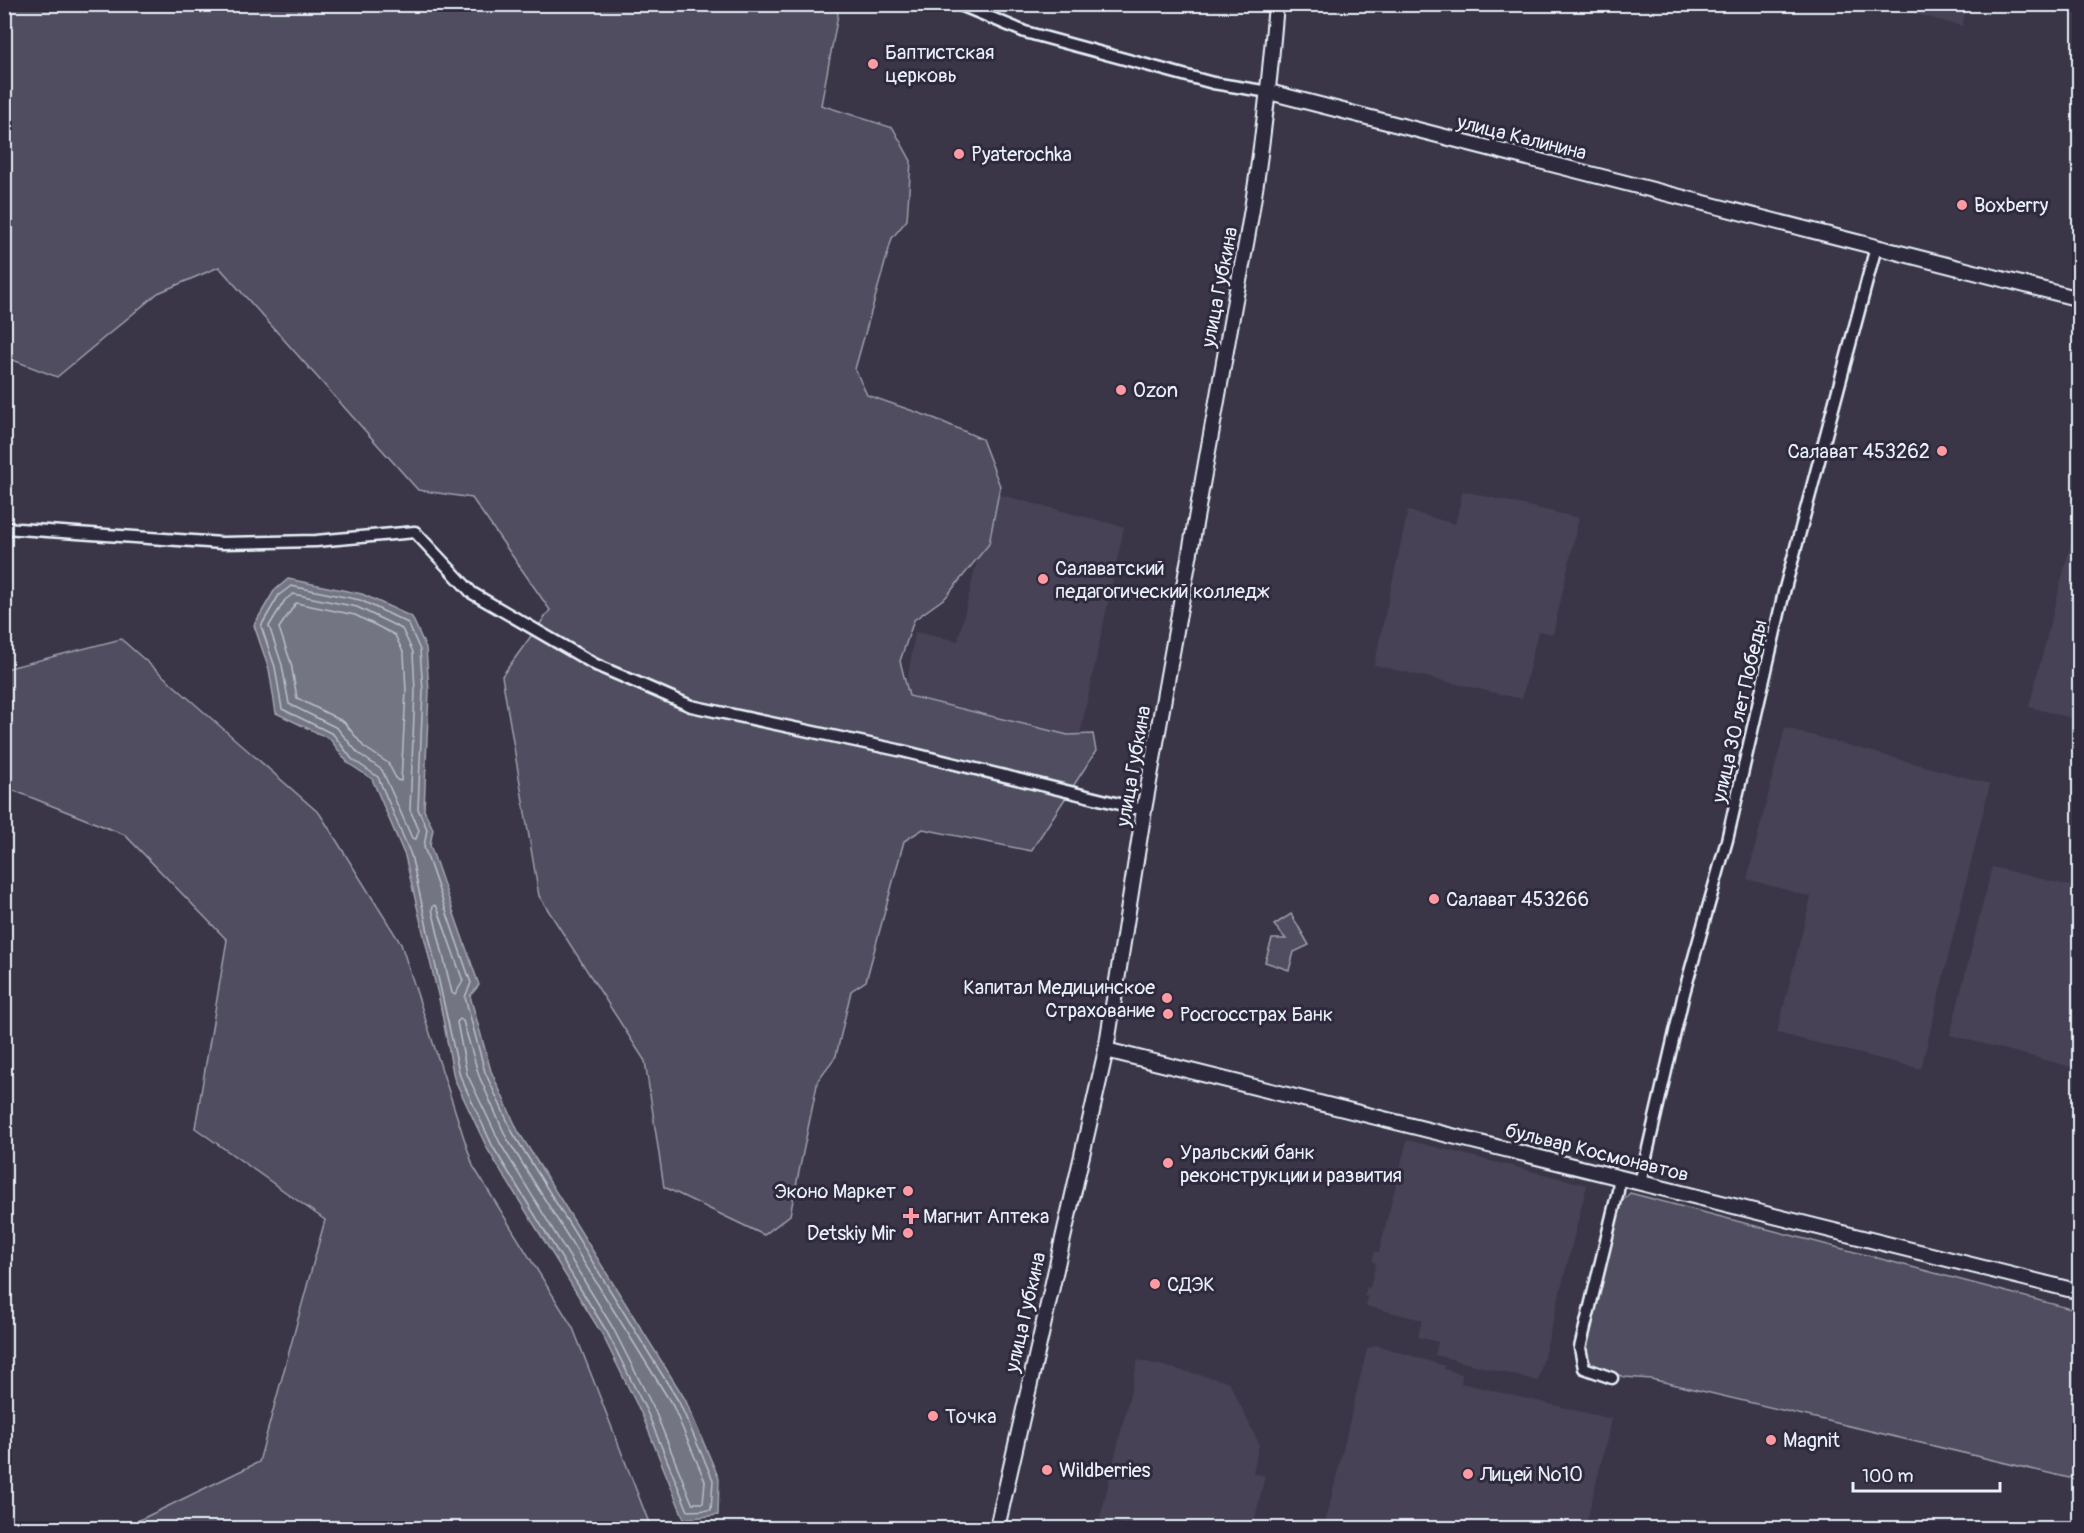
<svg xmlns="http://www.w3.org/2000/svg" width="2084" height="1533" font-family="Pangolin,sans-serif">
	<style>
		.built { fill: #464354 }
		.green { fill: #504e5f; stroke: #9ca0ac; stroke-width: 1.5 }
		.water { fill: #737482; stroke: #a2a6b1; stroke-width: 1.5 }
		.lines { fill: none; stroke-linecap: round; stroke-linejoin: round }
		.shore { stroke: #b9bfc9; stroke-width: 1.5 }
		.minor-casing { stroke: #e8f1f8; stroke-width: 15 }
		.tertiary-casing { stroke: #e8f1f8; stroke-width: 18 }
		.minor { stroke: #2f2a3d; stroke-width: 10 }
		.tertiary { stroke: #2f2a3d; stroke-width: 14 }
		.poi-dot { fill: #ff9aa2; stroke: #2f2a3d; stroke-width: 2 }
		.labels { text-anchor: middle; stroke-width: 6; stroke-linejoin: round; paint-order: stroke }
		.poi-label { font-size: 20px; fill: #e8f1f8; stroke: #2f2a3d; text-anchor: start }
		.street-label { font-size: 20px; fill: #e8f1f8; stroke: #2f2a3d }
	</style>
	<rect width="100%" height="100%" fill="#3a3648"/>
	<filter id="ink" filterUnits="userSpaceOnUse"><feTurbulence type="fractalNoise" baseFrequency=".0167" numOctaves="2"/><feDisplacementMap in="SourceGraphic" scale="12" xChannelSelector="R" yChannelSelector="G"/><feConvolveMatrix kernelMatrix="1 2 1 2 8 2 1 2 1" color-interpolation-filters="sRGB"/></filter>
	<g filter="url(#ink)">
		<g class="built">
			<polygon points="1881,5 1967,4 1967,5 1962,26"/>
			<polygon points="1463,491 1579,518 1553,634 1538,631 1522,699 1374,665 1408,511 1455,524"/>
			<polygon points="993,493 1124,527 1078,744 904,701 915,632 958,641"/>
			<polygon points="2079,511 2079,720 2029,707"/>
			<polygon points="1785,728 1990,784 1921,1069 1777,1033 1811,897 1747,879"/>
			<polygon points="1992,867 2079,888 2079,1069 1950,1035"/>
			<polygon points="1407,1140 1587,1185 1538,1381 1435,1355 1438,1342 1418,1337 1422,1320 1366,1306 1368,1297 1364,1296 1367,1287 1370,1288 1376,1263 1372,1261 1375,1252 1379,1252"/>
			<polygon points="1376,1345 1445,1366 1444,1369 1462,1374 1461,1383 1612,1419 1585,1528 1324,1528 1367,1349"/>
			<polygon points="1138,1360 1229,1382 1259,1444 1253,1473 1265,1476 1253,1528 1139,1528 1100,1519"/>
			<polygon points="1702,1518 1737,1528 1686,1528"/>
		</g>
		<g class="green">
			<polygon points="4,5 836,5 838,15 821,105 893,128 911,161 907,220 892,238 855,369 867,395 936,419 982,439 1000,486 989,544 946,597 914,620 900,661 909,696 1068,735 1093,734 1096,751 1031,851 923,829 904,841 866,981 851,991 836,1056 818,1080 790,1215 764,1235 664,1187 645,1061 539,896 502,676 550,610 472,498 418,490 219,267 158,293 57,377 5,357"/>
			<polygon points="121,639 320,814 401,944 473,1166 573,1328 651,1528 123,1528 259,1462 325,1220 195,1128 227,940 125,835 5,787 5,669"/>
			<polygon points="1291,914 1309,945 1294,952 1289,970 1265,962 1272,939 1286,939 1274,925"/>
			<polygon points="1630,1193 2079,1311 2079,1474 2069,1478 1651,1379 1624,1377 1592,1365 1585,1350 1616,1207"/>
		</g>
		<polygon class="water" points="288,579 362,594 412,617 426,648 429,691 424,810 433,829 430,845 479,985 470,996 491,1071 518,1131 685,1399 719,1479 718,1515 684,1519 643,1417 602,1334 488,1150 454,1078 440,1003 405,856 372,779 348,763 330,739 276,713 269,669 254,625 274,591"/>
		<g class="lines">
			<g class="shore">
				<polygon points="291,586 360,600 408,623 420,650 423,691 418,809 427,829 424,847 471,983 465,997 485,1072 513,1133 679,1402 713,1480 711,1510 688,1511 648,1414 607,1332 493,1147 460,1076 411,855 378,777 352,759 333,734 282,709 275,667 261,626 279,595"/>
				<polygon points="293,594 357,607 402,629 413,652 415,691 410,810 419,830 416,839 412,838 382,770 358,753 337,728 289,704 282,665 269,626 285,600"/>
				<polygon points="296,603 355,615 395,635 404,654 406,691 401,781 397,780 388,763 364,747 344,722 297,698 291,663 279,628"/>
				<polygon points="434,905 437,907 463,981 455,995 452,993 432,909"/>
				<polygon points="460,1019 463,1021 479,1076 506,1137 673,1406 705,1481 703,1503 692,1503 655,1411 613,1328 500,1143 467,1074 457,1022"/>
			</g>
			<g class="minor-casing">
				<g id="minor">
					<polyline points="958,4 1025,32 1213,83 1269,92"/>
					<polyline points="4,528 222,543 316,541 415,532 472,593 596,665 691,706 898,750 1144,810"/>
					<polyline points="1640,1183 1684,993 1727,840 1784,592 1876,247"/>
					<polyline points="1612,1378 1584,1368 1580,1348 1618,1191 1619,1177"/>
				</g>
			</g>
			<g class="tertiary-casing">
				<g id="tertiary">
					<polyline points="1269,92 2080,299"/>
					<polyline points="1106,1050 2080,1292"/>
					<path d="M997,1528l109,-478 38,-240 91,-510c21,-98 33,-196 41,-296"/>
				</g>
			</g>
			<use href="#minor" class="minor"/>
			<use href="#tertiary" class="tertiary"/>
		</g>
	</g>
	<g class="poi-dot">
		<circle cx="873" cy="64" r="6"/>
		<circle cx="959" cy="154" r="6"/>
		<circle cx="1962" cy="205" r="6"/>
		<circle cx="1121" cy="390" r="6"/>
		<circle cx="1942" cy="451" r="6"/>
		<circle cx="1043" cy="579" r="6"/>
		<circle cx="1434" cy="899" r="6"/>
		<circle cx="1167" cy="998" r="6"/>
		<circle cx="1168" cy="1014" r="6"/>
		<circle cx="1168" cy="1163" r="6"/>
		<circle cx="908" cy="1191" r="6"/>
		<path d="M908 1207h6v6h6v6h-6v6h-6v-6h-6v-6h6z"/>
		<circle cx="908" cy="1233" r="6"/>
		<circle cx="1155" cy="1284" r="6"/>
		<circle cx="933" cy="1416" r="6"/>
		<circle cx="1771" cy="1440" r="6"/>
		<circle cx="1047" cy="1470" r="6"/>
		<circle cx="1468" cy="1474" r="6"/>
	</g>
	<g class="labels">
		<g class="poi-label">
			<text x="885" y="59">Баптистская<tspan x="885" dy="23">церковь</tspan></text>
			<text x="971" y="161">Pyaterochka</text>
			<text x="1974" y="212">Boxberry</text>
			<text x="1133" y="397">Ozon</text>
			<text x="1930" y="458" text-anchor="end">Салават 453262</text>
			<text x="1055" y="575">Салаватский<tspan x="1055" dy="23">педагогический колледж</tspan></text>
			<text x="1446" y="906">Салават 453266</text>
			<text x="1155" y="994" text-anchor="end">Капитал Медицинское<tspan x="1155" dy="23">Страхование</tspan></text>
			<text x="1180" y="1021">Росгосстрах Банк</text>
			<text x="1180" y="1159">Уральский банк<tspan x="1180" dy="23">реконструкции и развития</tspan></text>
			<text x="896" y="1198" text-anchor="end">Эконо Маркет</text>
			<text x="923" y="1223">Магнит Аптека</text>
			<text x="896" y="1240" text-anchor="end">Detskiy Mir</text>
			<text x="1167" y="1291">СДЭК</text>
			<text x="945" y="1423">Точка</text>
			<text x="1783" y="1447">Magnit</text>
			<text x="1059" y="1477">Wildberries</text>
			<text x="1480" y="1481">Лицей №10</text>
		</g>
		<g class="street-label">
			<text transform="translate(1522 137) rotate(14)" y="7">улица Калинина</text>
			<text transform="translate(1219 287) rotate(-79)" y="7">улица Губкина</text>
			<text transform="translate(1739 711) rotate(-77)" y="7">улица 30 лет Победы</text>
			<text transform="translate(1133 766) rotate(-80)" y="7">улица Губкина</text>
			<text transform="translate(1597 1152) rotate(14)" y="7">бульвар Космонавтов</text>
			<text transform="translate(1025 1312) rotate(-77)" y="7">улица Губкина</text>
		</g>
	</g>
	<rect width="2084" height="1533" fill="none" stroke="#2f2a3d" stroke-width="24"/>
	<rect x="12" y="12" width="2060" height="1509" fill="none" stroke="#e8f1f8" stroke-width="2" filter="url(#ink)"/>
	<path d="M1853 1482v9h147v-9" fill="none" stroke="#e8f1f8" stroke-width="3"/>
	<text x="1862" y="1482" font-size="18" fill="#e8f1f8" stroke="#2f2a3d" stroke-width="4.5" paint-order="stroke">100 m</text>
</svg>
